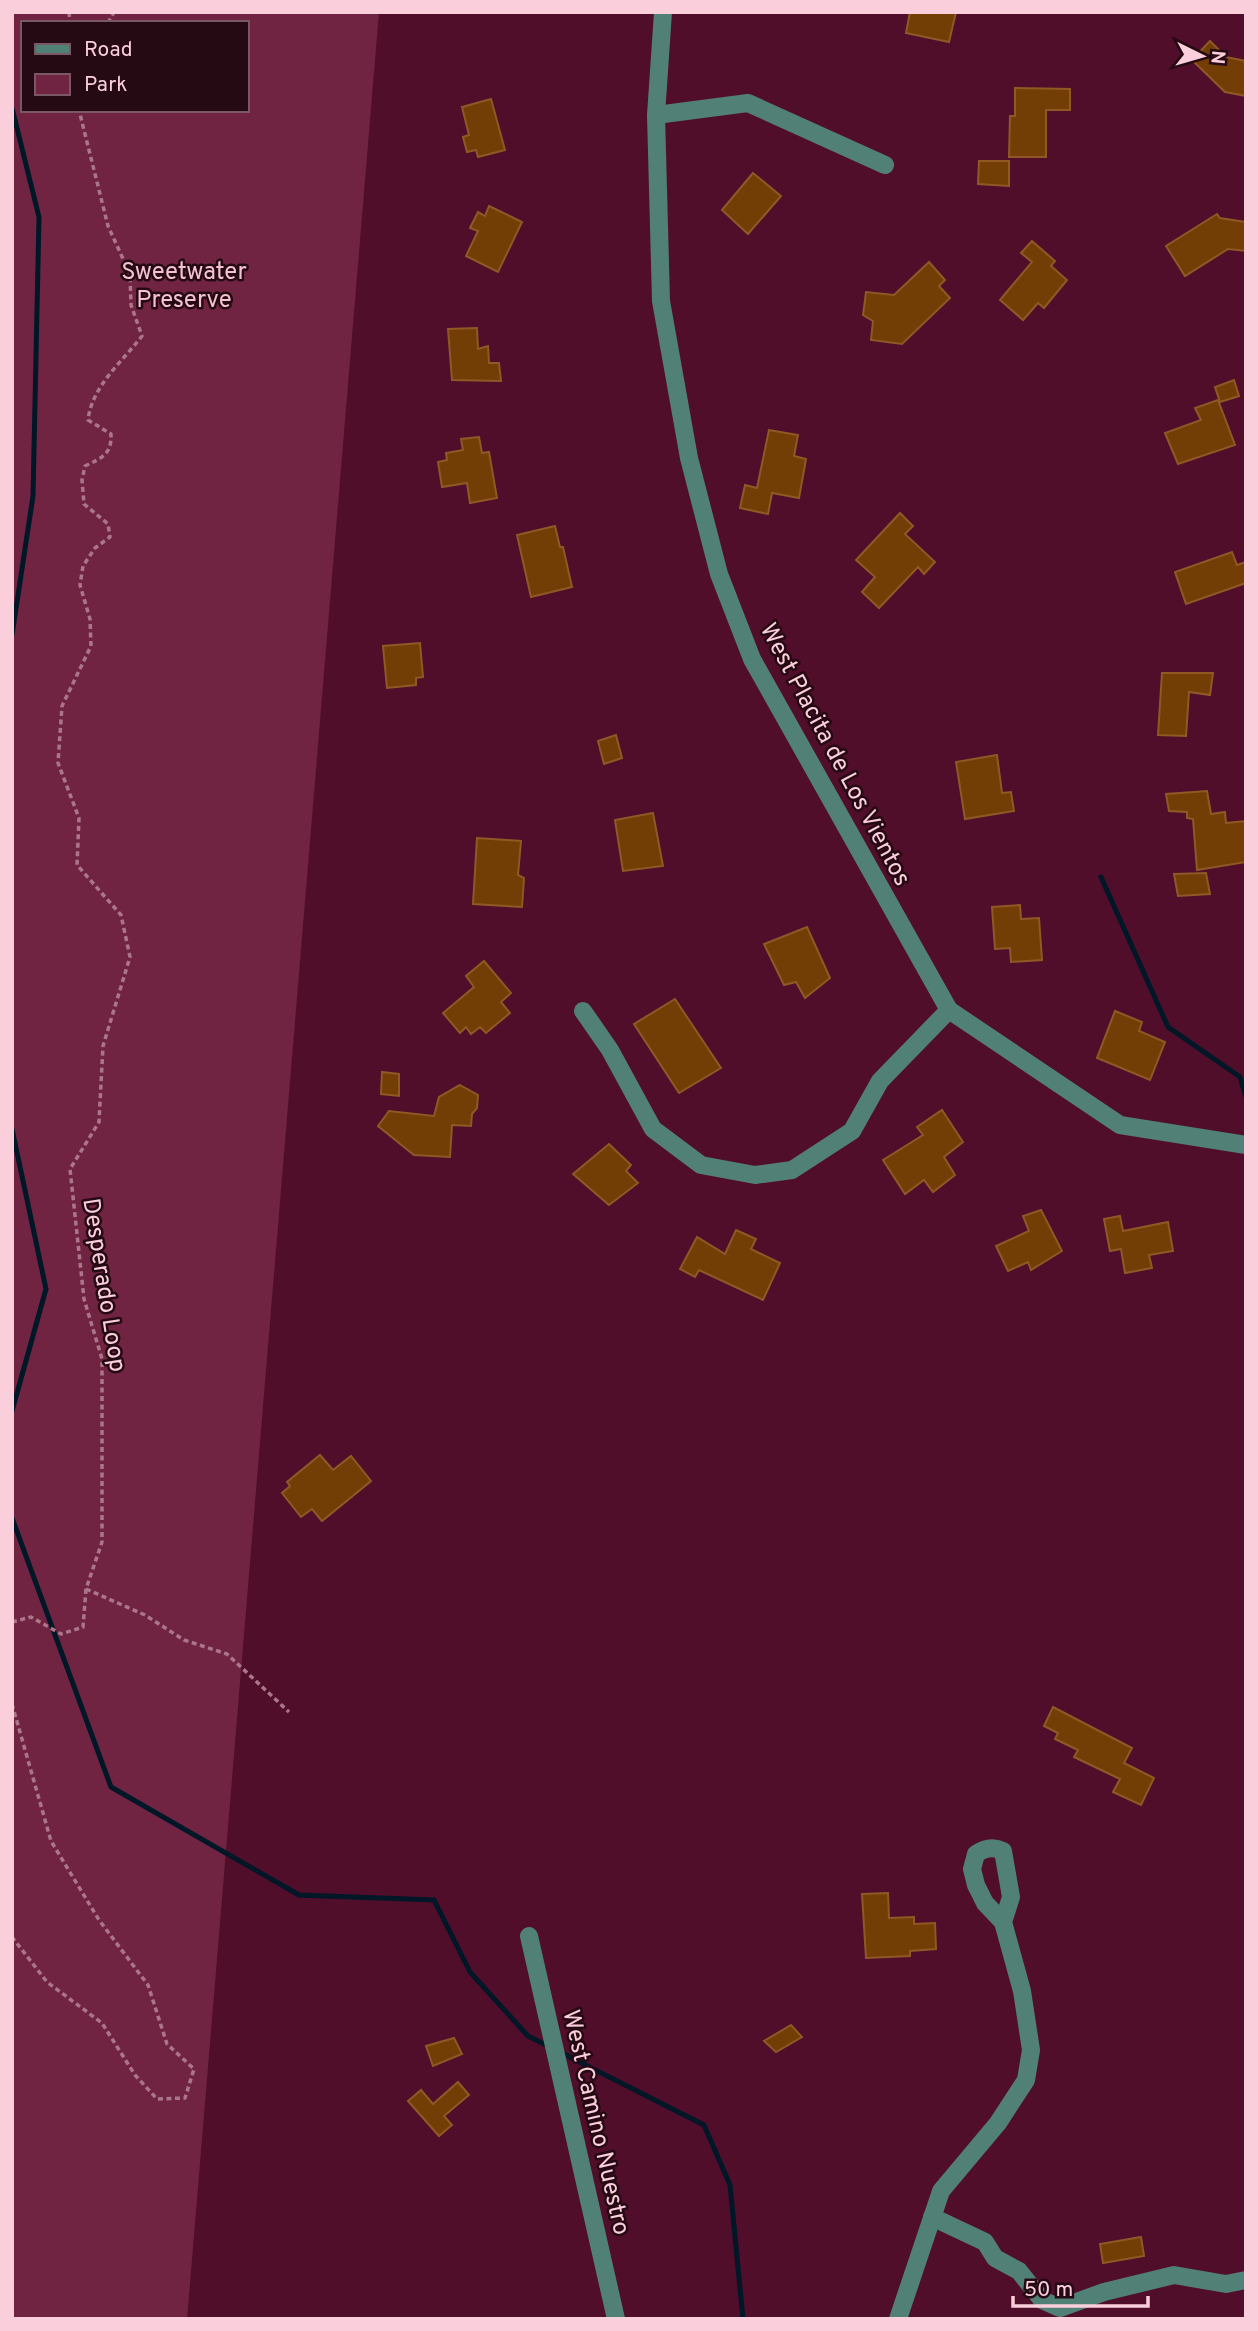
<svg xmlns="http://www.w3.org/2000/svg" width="1258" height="2331" font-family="Overpass,sans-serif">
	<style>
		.green { fill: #702442; fill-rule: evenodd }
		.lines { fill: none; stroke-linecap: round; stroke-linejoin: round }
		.stream { stroke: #001727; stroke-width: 5 }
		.building { fill: #723e06; stroke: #915825; stroke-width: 2 }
		.path { stroke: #ac7689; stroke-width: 3.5; stroke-dasharray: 5 3.5; stroke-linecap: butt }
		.minor { stroke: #518076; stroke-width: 18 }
		.labels { text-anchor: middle; stroke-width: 5; stroke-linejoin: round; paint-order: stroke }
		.park-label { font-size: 24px; fill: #f4c2d0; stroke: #250913 }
		.street-label { font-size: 24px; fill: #facfdb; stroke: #250913 }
	</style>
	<rect width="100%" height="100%" fill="#500e2a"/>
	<path class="green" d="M12,12h367l-192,2307h-175zM23,23h224v87h-224z"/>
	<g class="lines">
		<g class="stream">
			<polyline points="12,108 39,217 33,496 12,635"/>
			<polyline points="1101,877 1168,1027 1240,1077 1246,1097"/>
			<polyline points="12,1129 46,1289 12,1411"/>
			<polyline points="12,1518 111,1787 299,1895 434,1900 470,1972 528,2036 550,2047"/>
			<polyline points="558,2051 704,2125 730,2185 743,2319"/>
		</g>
	</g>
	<g class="building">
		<polygon points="910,12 956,12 949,42 906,33"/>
		<polygon points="1210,41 1226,57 1246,61 1246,96 1225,92 1192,60"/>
		<polygon points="1015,88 1070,89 1070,110 1046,110 1046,157 1009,157 1010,116 1015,116"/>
		<polygon points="491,99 505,150 478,157 476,150 467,152 463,137 469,135 462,107"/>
		<polygon points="979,161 1009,161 1009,186 978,184"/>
		<polygon points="753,173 781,196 748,234 722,210"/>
		<polygon points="489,206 522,222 498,272 466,256 478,231 470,228 478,212 485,216"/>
		<polygon points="1217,214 1220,218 1246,222 1246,251 1228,249 1185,276 1166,246"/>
		<polygon points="1032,241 1055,261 1051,266 1067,280 1044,308 1038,303 1023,320 1000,300 1032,262 1021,253"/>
		<polygon points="929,262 945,280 939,286 950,298 902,344 871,340 873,321 863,315 866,292 894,295"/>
		<polygon points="477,328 478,349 488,346 489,363 499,363 501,381 452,380 448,329"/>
		<polygon points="1234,380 1239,396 1220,402 1215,387"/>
		<polygon points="1218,400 1235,445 1178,464 1165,433 1201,420 1195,408"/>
		<polygon points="769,430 798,435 794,456 806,459 799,498 772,493 768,514 740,508 745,485 757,488"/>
		<polygon points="479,437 482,453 489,452 497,498 470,503 467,483 442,487 438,462 447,460 446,453 463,450 461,439"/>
		<polygon points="900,513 913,526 905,534 935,562 924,574 918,567 879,608 862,592 875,577 856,560"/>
		<polygon points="555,526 560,547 563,547 572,587 531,597 517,535"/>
		<polygon points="1232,552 1237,565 1246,562 1246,583 1186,604 1175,572"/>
		<polygon points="420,643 423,677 416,678 416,685 387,688 383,646"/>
		<polygon points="1162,673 1213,673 1210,695 1189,692 1186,736 1158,735"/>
		<polygon points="616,735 622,758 604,764 598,741"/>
		<polygon points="997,755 1002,793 1011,792 1014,811 965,819 956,762"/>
		<polygon points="1207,791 1211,814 1225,812 1226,823 1246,821 1246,862 1197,870 1193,819 1187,818 1187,812 1169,811 1166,794"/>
		<polygon points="653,813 663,866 623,871 615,820"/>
		<polygon points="477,838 521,841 518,875 524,878 522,907 473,904"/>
		<polygon points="1206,873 1210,894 1178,896 1174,874"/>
		<polygon points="1020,905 1021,919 1039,918 1042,960 1011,962 1010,948 995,949 992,907"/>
		<polygon points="807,927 830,978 805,998 796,982 784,985 764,944"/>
		<polygon points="484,961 511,993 501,1002 510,1013 486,1033 480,1027 471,1034 466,1027 460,1033 443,1013 474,987 466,976"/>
		<polygon points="675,999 721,1068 679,1093 634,1024"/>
		<polygon points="1115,1011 1142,1022 1139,1031 1165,1042 1150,1080 1097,1058"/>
		<polygon points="382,1072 399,1074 399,1096 381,1094"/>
		<polygon points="460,1085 478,1095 477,1108 472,1114 471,1126 452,1125 450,1157 414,1155 378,1126 389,1111 434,1116 439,1097"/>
		<polygon points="942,1110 963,1142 944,1157 955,1175 933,1192 924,1180 905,1194 883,1160 923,1135 917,1127"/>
		<polygon points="609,1144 631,1165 626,1171 638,1183 609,1205 573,1174"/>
		<polygon points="1041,1210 1062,1251 1031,1270 1028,1262 1008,1271 996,1246 1029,1231 1023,1216"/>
		<polygon points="1120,1216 1123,1231 1168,1222 1173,1251 1149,1255 1152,1268 1125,1273 1121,1249 1110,1251 1104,1219"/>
		<polygon points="736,1230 756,1239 751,1249 780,1263 763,1300 699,1270 695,1277 680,1269 697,1237 725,1254"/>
		<polygon points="320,1455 333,1470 351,1456 371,1481 322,1521 312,1509 301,1517 282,1493 290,1486 287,1482"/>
		<polygon points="1053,1707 1132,1748 1124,1763 1154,1778 1141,1805 1113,1792 1120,1779 1074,1757 1078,1750 1055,1739 1058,1733 1044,1726"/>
		<polygon points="888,1893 889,1918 914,1917 914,1924 935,1923 936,1949 910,1951 910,1956 866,1958 862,1894"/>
		<polygon points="791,2025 802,2037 776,2052 764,2041"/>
		<polygon points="454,2038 462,2054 433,2066 426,2046"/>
		<polygon points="458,2082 469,2095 444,2116 452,2125 439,2136 408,2101 421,2090 433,2104"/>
		<polygon points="1141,2237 1144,2256 1103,2263 1100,2244"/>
	</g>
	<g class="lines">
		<g class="path">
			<polyline points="69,12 70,23"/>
			<polyline points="108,23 114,12"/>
			<polyline points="86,1589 145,1615 184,1640 227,1654 289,1712"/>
			<path d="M12,1622l19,-5 30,17 22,-7 3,-38 16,-47v-183l-18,-60 -14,-130 29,-47 4,-76 27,-89 -9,-42 -44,-50 2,-47 -21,-55 4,-57 29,-60 -1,-27 -10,-34 3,-19 12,-18 15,-11 -2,-13 -24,-20 -2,-24 3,-14c17,-8 27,-12 26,-32l-23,-14c4,-34 34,-58 54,-84l-11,-31 -1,-31 -22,-48 -29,-116"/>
			<polyline points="12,1704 51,1841 99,1920 148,1985 167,2044 194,2069 185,2098 157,2099 135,2075 102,2023 47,1982 12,1937"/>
		</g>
		<g class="minor">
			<polyline points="663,12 656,115 661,301 689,458 719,574 752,659 949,1010 1120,1125 1246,1145"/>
			<polyline points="656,115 748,103 885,165"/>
			<polyline points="583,1011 610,1050 653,1129 701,1165 755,1175 792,1170 852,1131 880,1081 949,1010"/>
			<polyline points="529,1936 616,2319"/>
			<polyline points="932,2217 985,2242 995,2258 1019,2271 1042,2300 1060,2308 1104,2292 1174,2275 1226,2284 1246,2280"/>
			<path d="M898,2319l43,-128 57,-68 28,-43 5,-30 -9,-59 -19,-69 -18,-19 -9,-18 -4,-16 4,-15c9,-6 17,-8 27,-3l8,46 -8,25"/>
		</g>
	</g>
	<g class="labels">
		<g class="park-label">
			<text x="184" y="279">Sweetwater<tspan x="184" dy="28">Preserve</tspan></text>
		</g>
		<g class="street-label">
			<text transform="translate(836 754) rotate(62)" y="8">West Placita de Los Vientos</text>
			<text transform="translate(105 1285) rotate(81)" y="8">Desperado Loop</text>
			<text transform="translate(597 2122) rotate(77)" y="8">West Camino Nuestro</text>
		</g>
	</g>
	<rect width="1258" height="2331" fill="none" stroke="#facfdb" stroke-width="28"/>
	<rect x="21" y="21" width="228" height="91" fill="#250913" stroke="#7a5863" stroke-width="2"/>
	<rect x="35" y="44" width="35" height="10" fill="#518076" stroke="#7a5863" stroke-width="2"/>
	<text x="84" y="56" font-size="21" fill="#facfdb">Road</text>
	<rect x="35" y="74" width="35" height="21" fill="#702442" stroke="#7a5863" stroke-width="2"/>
	<text x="84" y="91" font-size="21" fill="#facfdb">Park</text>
	<g transform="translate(1202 56) rotate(95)" stroke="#250913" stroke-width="5" paint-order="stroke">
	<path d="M0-5L12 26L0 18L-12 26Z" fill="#facfdb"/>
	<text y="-10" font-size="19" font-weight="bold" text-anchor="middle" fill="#facfdb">N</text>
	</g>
	<path d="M1013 2296v10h135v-10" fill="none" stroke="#facfdb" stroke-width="3.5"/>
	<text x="1024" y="2296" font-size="21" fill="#facfdb" stroke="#250913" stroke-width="5" paint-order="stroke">50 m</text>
</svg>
